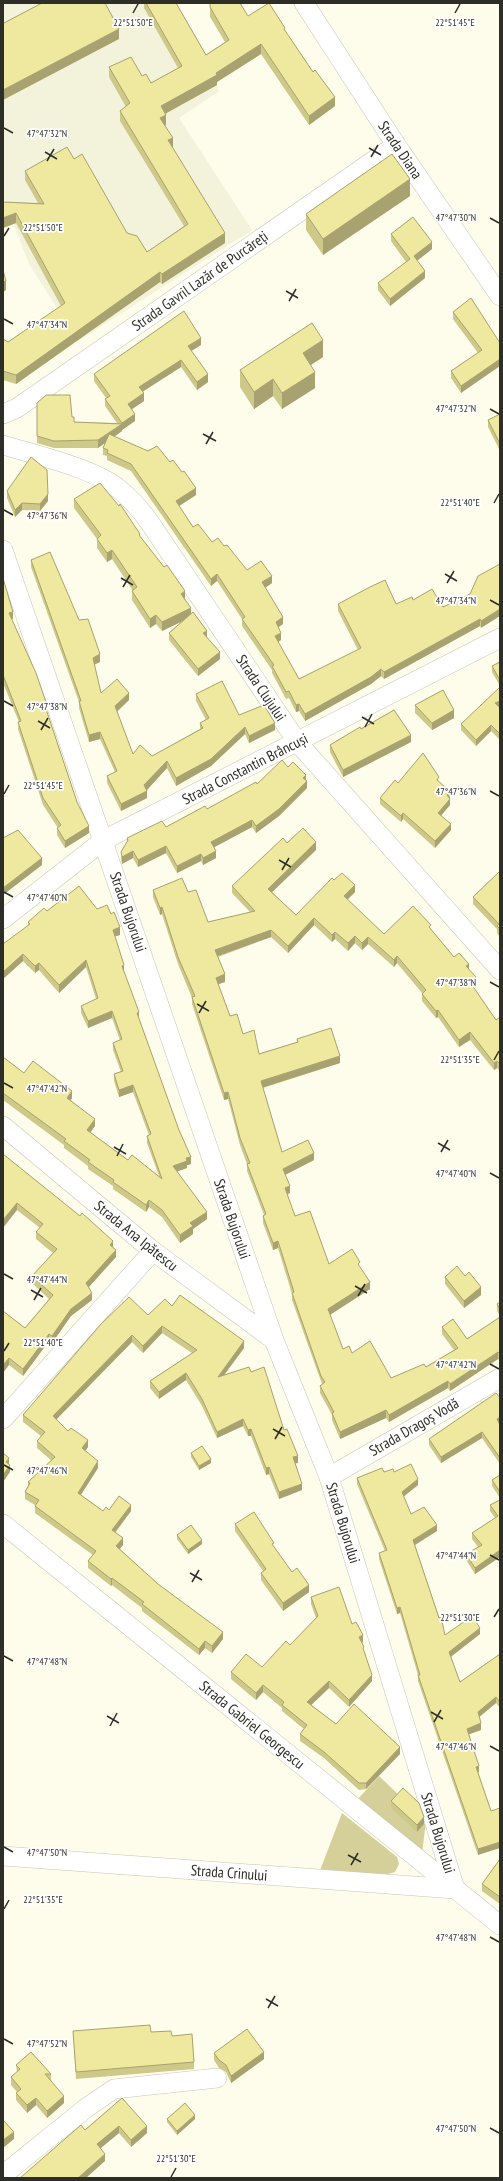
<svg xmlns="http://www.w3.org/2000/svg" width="503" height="2181" font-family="'PT Sans Narrow',sans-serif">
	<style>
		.built { fill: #f3f2da }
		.green { fill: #d5d09a }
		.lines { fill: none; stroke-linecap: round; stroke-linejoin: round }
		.minor-casing { stroke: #c7c6b6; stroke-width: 20 }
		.minor { stroke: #fff; stroke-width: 19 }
		.wall { fill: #cec889 }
		.shaded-wall { fill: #a7a26f }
		.building { fill: #efe89f; stroke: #a7a26f }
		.ticks { fill: none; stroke: #2e2e28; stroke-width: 1.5 }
		.labels { text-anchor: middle; stroke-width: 3.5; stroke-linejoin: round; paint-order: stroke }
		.street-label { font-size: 15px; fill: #2e2e28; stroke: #fff }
		.ticks-label { font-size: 10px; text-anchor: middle; fill: #2e2e28; stroke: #fff; stroke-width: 3.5; stroke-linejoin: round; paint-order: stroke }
	</style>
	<rect width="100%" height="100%" fill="#fefdec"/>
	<polygon class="built" points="3,3 177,3 219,91 179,118 252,230 78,341 29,264 3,196"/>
	<g class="green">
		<polygon points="379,1776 401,1797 417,1832 426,1822 422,1853 356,1801"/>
		<polygon points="342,1813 397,1857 399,1864 395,1872 385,1875 319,1873"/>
	</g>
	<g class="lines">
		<g class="minor-casing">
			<g id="minor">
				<polyline points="304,3 396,145 500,296"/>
				<polyline points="3,414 17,408 396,145"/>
				<path d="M3,445c33,10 90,23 116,44 12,10 22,21 31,34l148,220 202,227"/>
				<polyline points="3,550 274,1340 329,1477 455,1889"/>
				<polyline points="3,919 104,840 500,638"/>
				<polyline points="3,1126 153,1251 274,1340"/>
				<polyline points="3,1419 153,1251"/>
				<polyline points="329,1477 500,1378"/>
				<polyline points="3,1524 500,1925"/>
				<polyline points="3,1856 455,1889"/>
				<polyline points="3,2175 86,2108 114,2089 217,2078"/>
			</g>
		</g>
		<use href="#minor" class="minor"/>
	</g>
	<g class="wall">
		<polygon points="144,3 176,3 206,55 225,42 210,17 210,7 248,16 285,32 335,106 309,125 261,54 217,82 217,85 165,114 166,125 165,125 173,147 172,148 225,243 162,284 160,282 16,384 3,380 3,339 8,342 61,306 16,223 3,228 3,202 38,203 25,180 25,171 74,159 127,233 147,252 184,226 120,121 120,111 126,107 109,77 109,67 142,76 151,83 178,68 144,8"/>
		<polygon points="410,196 323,255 306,230 306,214"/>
		<polygon points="391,234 432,249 417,261 425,278 390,306 378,290 378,283 406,262 391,241"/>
		<polygon points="453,312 500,343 461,393 451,378 451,371 478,353 453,319"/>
		<polygon points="201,345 191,351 208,382 197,390 181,367 142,392 144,401 131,409 135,421 122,430 122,431 114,437 196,495 179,506 193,527 212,542 224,546 247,570 272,583 265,588 283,624 278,627 281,640 278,642 299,679 358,650 338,611 338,604 396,604 413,600 443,607 470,594 500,564 481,628 480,626 384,679 381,676 371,684 305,721 299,711 296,712 289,698 286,699 272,673 272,670 242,626 242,619 217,581 211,586 131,471 107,460 107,456 103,455 103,448 105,443 98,448 54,448 37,443 37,403 72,417 74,422 117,423 105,406 105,399 106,398 94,381 94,374"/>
		<polygon points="323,357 311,365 315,388 282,409 273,396 254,409 240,387 240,370"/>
		<polygon points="500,414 500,451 488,427 488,420"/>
		<polygon points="7,491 48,501 40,511 22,510 15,517 7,498"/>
		<polygon points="74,499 140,537 185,599 191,613 207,637 220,659 198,676 169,640 169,633 181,622 162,631 156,624 150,628 132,600 132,591 133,591 112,559 107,562 97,548 97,539 74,508"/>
		<polygon points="31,560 79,620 100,662 94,665 101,693 129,700 117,712 133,754 152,756 200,729 200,723 206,720 196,701 196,694 239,715 275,730 249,743 245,734 211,766 176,786 167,768 147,790 147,798 121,811 107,783 107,776 115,772 100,739 89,742 79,708 79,702 31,567"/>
		<polygon points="3,578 13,619 11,619 46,709 77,802 89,833 65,848 57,835 57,828 58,828 43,805 18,729 19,722 3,683"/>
		<polygon points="500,662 500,686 492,672 492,666"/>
		<polygon points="415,705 454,718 432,730 415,713"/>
		<polygon points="499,707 500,708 500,740 491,731 476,746 461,730 461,724"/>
		<polygon points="361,729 411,742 343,777 330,752 330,745"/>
		<polygon points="288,767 306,780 307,788 279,816 256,833 252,827 214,847 216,858 203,865 201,861 177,873 166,853 138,867 133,858 122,864 121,859 121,852 127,842 127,838 166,827 207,809 257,784"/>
		<polygon points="439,782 450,798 450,805 441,816 451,830 435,848 403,819 401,822 380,804 380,798 398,783"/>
		<polygon points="287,843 316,850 272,892 296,915 334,880 355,892 347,900 384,934 431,929 454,957 469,969 476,984 473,987 496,1020 500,1017 500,1071 497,1068 494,1070 470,1040 459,1047 438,1017 436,1018 422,1001 422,993 397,963 394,967 368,944 362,950 355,943 348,951 335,939 332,942 314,925 288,953 271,937 218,957 225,982 218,984 230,1016 243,1034 259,1054 297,1042 297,1039 340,1063 263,1088 282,1152 314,1160 285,1175 290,1193 287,1194 295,1216 329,1264 360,1268 370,1289 330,1315 343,1349 352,1353 391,1378 426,1367 454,1350 442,1334 442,1327 467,1339 500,1317 500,1361 498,1359 450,1391 448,1388 389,1422 386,1418 340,1439 332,1420 332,1415 320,1393 320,1386 322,1384 292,1300 292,1294 278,1248 273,1250 263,1223 263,1216 264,1215 247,1171 247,1164 240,1145 228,1099 224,1100 192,1004 192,998 178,964 162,914 160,915 153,897 153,890 188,892 208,922 250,912 232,893 232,886"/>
		<polygon points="500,871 500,937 497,933 497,929 473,904 473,897"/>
		<polygon points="97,909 120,935 115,936 124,972 139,1019 191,1164 187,1165 187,1168 177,1171 207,1219 193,1229 193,1234 180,1243 162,1217 149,1207 146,1212 113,1189 113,1186 88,1169 88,1166 64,1148 64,1145 3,1100 3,1057 24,1073 72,1098 71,1100 95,1126 90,1132 128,1160 159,1176 147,1143 147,1136 149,1135 133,1092 119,1097 114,1081 114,1074 121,1072 113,1050 113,1043 120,1040 112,1018 88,1028 81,1013 81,1006 96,999 86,967 59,993 39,970 35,973 23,961 3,979 28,925 28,922 47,911"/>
		<polygon points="3,1154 113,1248 116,1257 89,1287 92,1300 71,1316 52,1343 49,1341 23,1376 9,1365 3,1311 25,1328 49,1299 32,1283 32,1276 53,1253 36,1239 36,1232 40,1228 17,1210"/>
		<polygon points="465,1276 481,1295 464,1308 445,1284 445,1277"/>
		<polygon points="500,1302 500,1316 497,1311 497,1304"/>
		<polygon points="172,1306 244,1348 225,1374 251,1372 284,1430 298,1463 295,1463 302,1490 279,1499 269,1474 266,1475 251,1436 248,1436 243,1426 217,1438 202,1406 186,1380 159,1399 150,1388 150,1381 192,1353 162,1333 143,1353 132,1342 56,1419 68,1431 88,1447 85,1451 98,1468 81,1495 103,1511 109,1510 131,1511 116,1532 123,1545 120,1549 158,1584 223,1639 212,1653 205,1648 199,1655 142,1611 142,1608 112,1585 111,1586 88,1568 88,1561 93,1555 35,1513 35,1505 25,1499 25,1492 28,1486 28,1482 52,1461 37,1448 37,1441 41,1436 23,1422 23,1415 148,1315"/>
		<polygon points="499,1424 500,1425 500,1464 482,1438 441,1463 429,1445 429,1439"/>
		<polygon points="191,1453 211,1463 199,1470 191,1457"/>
		<polygon points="384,1472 394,1472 418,1485 403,1496 411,1514 437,1531 415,1545 445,1635 480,1634 451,1657 460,1682 500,1654 500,1708 496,1703 479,1717 481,1730 469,1734 479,1772 478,1772 491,1811 478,1855 418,1681 418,1675 400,1613 397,1614 379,1559 379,1553 385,1551 357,1484 357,1478"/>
		<polygon points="500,1475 500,1498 492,1486 492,1480"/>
		<polygon points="500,1500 500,1557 475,1574 466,1560 466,1554 478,1547 472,1539 472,1533 495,1518 490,1511 490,1505"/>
		<polygon points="235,1524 274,1547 292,1572 309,1592 283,1611 261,1580 261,1573 263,1571 235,1531"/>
		<polygon points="177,1535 202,1544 188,1554 177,1539"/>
		<polygon points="311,1597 352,1624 363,1642 362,1642 364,1653 372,1681 349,1707 329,1688 311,1705 336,1724 400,1754 366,1789 359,1790 324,1758 300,1741 300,1734 304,1729 282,1711 282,1708 263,1692 256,1700 231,1679 231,1672 262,1667 290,1645 316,1618 311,1604"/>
		<polygon points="391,1801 424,1824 417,1832 391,1808"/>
		<polygon points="500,1859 500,1904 482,1891 482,1884"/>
		<polygon points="73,2031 151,2032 172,2036 194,2062 194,2069 76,2079"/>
		<polygon points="214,2053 264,2059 231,2083 226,2072 219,2068 214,2060"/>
		<polygon points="16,2065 51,2074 51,2081 64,2103 47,2118 36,2105 27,2113 16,2100 16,2093 17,2092 11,2085 11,2077 17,2072"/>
		<polygon points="122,2098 147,2133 131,2147 119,2133 101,2148 105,2161 85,2130"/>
		<polygon points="167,2119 195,2119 177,2135 167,2122"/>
	</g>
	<g class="shaded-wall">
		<polygon points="119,29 119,39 3,100 3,90"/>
		<polygon points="261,44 261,54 217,82 217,85 161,116 161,106 216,73"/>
		<polygon points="335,97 335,106 309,125 309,116"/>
		<polygon points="166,115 166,125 160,128 160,118"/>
		<polygon points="173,138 173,147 168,150 168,140"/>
		<polygon points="410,179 410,196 323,255 323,239"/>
		<polygon points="16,213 16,223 3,228 3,218"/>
		<polygon points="225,233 225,243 162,284 162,274"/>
		<polygon points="432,242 432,249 414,263 414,256"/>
		<polygon points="425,271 425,278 390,306 390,299"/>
		<polygon points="160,272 160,282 16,384 16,375"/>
		<polygon points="6,281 6,290 3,292 3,282"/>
		<polygon points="201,338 201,345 188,353 188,346"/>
		<polygon points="323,340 323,357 303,370 303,353"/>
		<polygon points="500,359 500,366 461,393 461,386"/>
		<polygon points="181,360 181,367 139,394 139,387"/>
		<polygon points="315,372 315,388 282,409 282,393"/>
		<polygon points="208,374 208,382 197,390 197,382"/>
		<polygon points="273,379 273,396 254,409 254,392"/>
		<polygon points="144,393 144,401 128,412 128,404"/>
		<polygon points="135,414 135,421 122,430 122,423"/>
		<polygon points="122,424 122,431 98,448 98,440"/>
		<polygon points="196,488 196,495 176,508 176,501"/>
		<polygon points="48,494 48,501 40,511 40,504"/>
		<polygon points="22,503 22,510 15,517 15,510"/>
		<polygon points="112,550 112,559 107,562 107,553"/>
		<polygon points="217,574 217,581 211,586 211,579"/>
		<polygon points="272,576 272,583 262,590 262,582"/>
		<polygon points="185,591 185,600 181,594"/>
		<polygon points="191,608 191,617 162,631 162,622"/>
		<polygon points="500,609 500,616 481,628 481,621"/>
		<polygon points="13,612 13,619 9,620 9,613"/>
		<polygon points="156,615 156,624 150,628 150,619"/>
		<polygon points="283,617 283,624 276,629 276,622"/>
		<polygon points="480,619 480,626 384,679 384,672"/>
		<polygon points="207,631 207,638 203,633"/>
		<polygon points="281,633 281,640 275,644 275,636"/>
		<polygon points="220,652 220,659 198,676 198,669"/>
		<polygon points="100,654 100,662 93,665 93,658"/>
		<polygon points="381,669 381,676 371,684 305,721 305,714"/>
		<polygon points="129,693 129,700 115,713 115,706"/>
		<polygon points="500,701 500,707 495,709 495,703"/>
		<polygon points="46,702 46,709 44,703"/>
		<polygon points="299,704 299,711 296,712 296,705"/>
		<polygon points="454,710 454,718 432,730 432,723"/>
		<polygon points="275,723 275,730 249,743 249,736"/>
		<polygon points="491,725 491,731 476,746 476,740"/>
		<polygon points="245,727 245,734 211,766 176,786 176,778"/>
		<polygon points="100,732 100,739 89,742 89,735"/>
		<polygon points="411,735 411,742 343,777 343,770"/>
		<polygon points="167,761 167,768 145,792 147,791 147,798 121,811 121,804 144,785"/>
		<polygon points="306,775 306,782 307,781 307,788 279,816 256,833 256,826"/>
		<polygon points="450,791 450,798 447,802 447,795"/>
		<polygon points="450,799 450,805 438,819 438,813"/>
		<polygon points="403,813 403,819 401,822 401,816"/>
		<polygon points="252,820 252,827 211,849 211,842"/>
		<polygon points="451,824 451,830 435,848 435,841"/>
		<polygon points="89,826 89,833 65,848 65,841"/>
		<polygon points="316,842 316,850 268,896 268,889"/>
		<polygon points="166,846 166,853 138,867 138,860"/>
		<polygon points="133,851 133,858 122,864 122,857"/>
		<polygon points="216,851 216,858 203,865 203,858"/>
		<polygon points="201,854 201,861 177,873 177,866"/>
		<polygon points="42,858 42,865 3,895 3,888"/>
		<polygon points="355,885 355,892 344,903 344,896"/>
		<polygon points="162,907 162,914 160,915 160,908"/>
		<polygon points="314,918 314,925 288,953 288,946"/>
		<polygon points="120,927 120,935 113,937 113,930"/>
		<polygon points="271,930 271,937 215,957 215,950"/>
		<polygon points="335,932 335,939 332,942 332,935"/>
		<polygon points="355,936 355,943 348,951 348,943"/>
		<polygon points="368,937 368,944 362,950 362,943"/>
		<polygon points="23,954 23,961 3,979 3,972"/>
		<polygon points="397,956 397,963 394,967 394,960"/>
		<polygon points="86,960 86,967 59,993 59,985"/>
		<polygon points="39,963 39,970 35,973 35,966"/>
		<polygon points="469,964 469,971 466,966"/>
		<polygon points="124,965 124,973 122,966"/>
		<polygon points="225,974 225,982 216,985 216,978"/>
		<polygon points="476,977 476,984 470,990 470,982"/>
		<polygon points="438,1010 438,1017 436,1018 436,1011"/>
		<polygon points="112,1011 112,1018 88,1028 88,1021"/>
		<polygon points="139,1012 139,1019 137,1013"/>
		<polygon points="470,1032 470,1040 459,1047 459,1040"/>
		<polygon points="340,1056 340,1063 261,1088 261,1081"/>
		<polygon points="497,1061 497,1068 494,1070 494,1063"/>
		<polygon points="133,1085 133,1092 119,1097 119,1090"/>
		<polygon points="72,1091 72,1098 67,1105 67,1098"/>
		<polygon points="228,1092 228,1099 224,1100 224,1093"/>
		<polygon points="95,1119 95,1126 87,1137 87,1130"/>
		<polygon points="314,1153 314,1160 283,1176 283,1169"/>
		<polygon points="191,1157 191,1164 187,1165 187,1168 173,1173 173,1166 186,1158"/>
		<polygon points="290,1186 290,1193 285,1195 285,1188"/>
		<polygon points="149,1200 149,1207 146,1212 146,1205"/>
		<polygon points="17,1203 17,1210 3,1228 3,1220"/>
		<polygon points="207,1212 207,1219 193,1229 193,1234 180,1243 180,1235 190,1223"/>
		<polygon points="113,1241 113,1248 110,1245"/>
		<polygon points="278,1241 278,1248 273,1250 273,1243"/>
		<polygon points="116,1250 116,1257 86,1290 86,1283"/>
		<polygon points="370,1282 370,1289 328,1316 328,1309"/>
		<polygon points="481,1287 481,1295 464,1308 464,1301"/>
		<polygon points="92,1293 92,1300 71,1316 52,1343 52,1336 71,1309"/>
		<polygon points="162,1326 162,1333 143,1353 143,1346"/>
		<polygon points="49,1334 49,1341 23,1376 23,1369"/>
		<polygon points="132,1335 132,1342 53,1423 53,1416"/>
		<polygon points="244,1341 244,1348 218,1383 218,1377"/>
		<polygon points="498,1352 498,1359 450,1391 450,1384"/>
		<polygon points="9,1358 9,1365 3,1373 3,1365"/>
		<polygon points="186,1373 186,1380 159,1399 159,1392"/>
		<polygon points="448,1381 448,1388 389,1422 389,1415"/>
		<polygon points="386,1410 386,1418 340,1439 340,1432"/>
		<polygon points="500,1417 500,1423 497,1425 497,1419"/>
		<polygon points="243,1419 243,1426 217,1438 217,1432"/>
		<polygon points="251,1429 251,1436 248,1436 248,1430"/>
		<polygon points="482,1432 482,1438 441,1463 441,1457"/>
		<polygon points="88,1440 88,1447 82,1455 82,1448"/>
		<polygon points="298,1456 298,1463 293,1464 293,1457"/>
		<polygon points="9,1458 9,1465 6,1462"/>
		<polygon points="211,1459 211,1463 199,1470 199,1466"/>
		<polygon points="98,1461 98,1468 78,1499 78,1493"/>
		<polygon points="10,1465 10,1472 3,1482 3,1475"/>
		<polygon points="269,1467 269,1474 266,1475 266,1468"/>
		<polygon points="418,1479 418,1485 402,1498 402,1492"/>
		<polygon points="302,1484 302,1490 279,1499 279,1492"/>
		<polygon points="131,1505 131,1511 112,1536 112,1530"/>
		<polygon points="437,1525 437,1531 413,1546 413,1540"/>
		<polygon points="123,1538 123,1545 116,1553 116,1546"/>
		<polygon points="202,1540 202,1544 188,1554 188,1550"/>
		<polygon points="500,1550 500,1557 475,1574 475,1568"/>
		<polygon points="112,1578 112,1585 111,1586 111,1579"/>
		<polygon points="309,1585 309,1592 283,1611 283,1603"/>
		<polygon points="400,1607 400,1613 397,1614 397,1608"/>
		<polygon points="480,1628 480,1634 449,1658 449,1652"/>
		<polygon points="223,1632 223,1639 212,1653 212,1646"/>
		<polygon points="363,1635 363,1642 359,1644 359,1637"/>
		<polygon points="205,1641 205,1648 199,1655 199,1649"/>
		<polygon points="372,1675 372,1681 349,1707 349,1700"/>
		<polygon points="329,1681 329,1688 307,1709 307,1702"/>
		<polygon points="263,1685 263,1692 256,1700 256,1693"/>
		<polygon points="496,1697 496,1703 478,1718 478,1712"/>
		<polygon points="481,1723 481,1730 467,1735 467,1729"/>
		<polygon points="400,1747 400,1754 366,1789 366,1783"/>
		<polygon points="479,1766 479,1772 476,1773 476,1767"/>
		<polygon points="424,1817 424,1824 417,1832 417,1825"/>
		<polygon points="500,1842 500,1848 478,1855 478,1849"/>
		<polygon points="264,2052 264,2059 231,2083 231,2076"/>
		<polygon points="64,2096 64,2103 47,2118 47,2111"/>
		<polygon points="36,2098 36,2105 27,2113 27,2105"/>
		<polygon points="195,2115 195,2119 177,2135 177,2131"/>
		<polygon points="119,2126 119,2133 97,2151 97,2144"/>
		<polygon points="147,2126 147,2133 131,2147 131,2140"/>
		<polygon points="14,2132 14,2139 3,2148 3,2140"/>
		<polygon points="105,2154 105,2161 86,2178 78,2178"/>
	</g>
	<g class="building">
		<polygon points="42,3 105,3 119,29 3,90 3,22 4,23"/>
		<polygon points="146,3 176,3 206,55 229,40 210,7 210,3 240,3 248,16 269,3 285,28 284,29 313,72 315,70 335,97 309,116 261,44 216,73 217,75 161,106 166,115 160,118 173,138 168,140 225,233 162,274 160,272 16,375 3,371 3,339 8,342 65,303 16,213 3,218 3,202 44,204 25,171 67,147 74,159 82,154 127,233 137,236 147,252 188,224 120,111 130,103 109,67 131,57 142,76 146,74 151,83 182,66"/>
		<polygon points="392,154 410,179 323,239 306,214"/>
		<polygon points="413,217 432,242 414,256 425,271 390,299 378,283 410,259 391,234"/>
		<polygon points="3,270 6,281 3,282"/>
		<polygon points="471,298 500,343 500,359 461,386 451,371 482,350 453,312"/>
		<polygon points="184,311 201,338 188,346 208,374 197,382 181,360 139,387 144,393 128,404 135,414 122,423 105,399 110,396 94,374"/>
		<polygon points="312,323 323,340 303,353 315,372 282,393 273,379 254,392 240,370"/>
		<polygon points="46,395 70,395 72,417 74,417 74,422 122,424 98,440 54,441 37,436 37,403"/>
		<polygon points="500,414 500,444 488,420"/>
		<polygon points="109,434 148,451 157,446 170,462 173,460 182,472 184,471 196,488 176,501 193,527 198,524 212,542 218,538 224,546 227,545 247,570 261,561 272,576 262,582 283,617 276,622 281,633 275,636 299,679 361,648 338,604 370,587 385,580 396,604 412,597 413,600 432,589 443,607 470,594 478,576 500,564 500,609 481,621 480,619 384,672 381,669 371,677 305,714 299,704 296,705 289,691 286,692 272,666 274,665 242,619 245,617 217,574 211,579 131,464 107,453 108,450 103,448"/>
		<polygon points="31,457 47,470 48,494 40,504 22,503 15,510 7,491"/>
		<polygon points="100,483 119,506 120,504 140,534 139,535 164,567 167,565 185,591 181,594 191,608 162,622 156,615 150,619 132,591 137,587 112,550 107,553 97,539 101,535 74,499"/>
		<polygon points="50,552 79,620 88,619 100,654 93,658 101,693 117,679 129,693 115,706 133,754 140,745 152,756 203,728 200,723 209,718 196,694 222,681 239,715 264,705 275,723 249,736 245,727 211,759 176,778 167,761 144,785 147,791 121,804 107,776 117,771 100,732 89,735 79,701 81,701 31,560"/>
		<polygon points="3,578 13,612 9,613 36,673 46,702 44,703 77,802 89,826 65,841 57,828 61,825 43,798 18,722 21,721 3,675"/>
		<polygon points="193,612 207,631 203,633 220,652 198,669 169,633"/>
		<polygon points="500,662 500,680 492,666"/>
		<polygon points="500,687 500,701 495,703 500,708 500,734 491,725 476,740 461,724"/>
		<polygon points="443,690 454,710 432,723 415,705"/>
		<polygon points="394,710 411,735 343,770 330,745 360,727 361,729"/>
		<polygon points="423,753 439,777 437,780 450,791 447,795 450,799 438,813 451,824 435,841 403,813 401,816 380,798 395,780 398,783"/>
		<polygon points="282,760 288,767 293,762 306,775 303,778 307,781 279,809 256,826 252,820 211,842 216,851 203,858 201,854 177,866 166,846 138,860 133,851 122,857 121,852 128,840 127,838 162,821 166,827 205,806 207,809 256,782 257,784"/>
		<polygon points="303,828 316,842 268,889 296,915 332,878 334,880 342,873 355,885 344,896 384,934 413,906 431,925 429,927 454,957 459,953 469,964 466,966 476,977 470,982 496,1020 500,1017 500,1064 497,1061 494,1063 470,1032 459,1040 438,1010 436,1011 422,994 426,990 397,956 394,960 368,937 362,943 355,936 348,943 335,932 332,935 314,918 288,946 271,930 215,950 225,974 216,978 230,1016 237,1014 243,1034 254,1030 259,1054 298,1042 297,1039 331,1028 340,1056 261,1081 282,1152 308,1140 314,1153 283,1169 290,1186 285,1188 295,1216 310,1211 329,1264 352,1249 360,1262 358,1264 370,1282 328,1309 343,1349 349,1346 352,1353 370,1341 391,1378 424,1364 426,1367 458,1348 442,1327 453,1319 467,1339 500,1317 500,1354 498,1352 450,1384 448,1381 389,1415 386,1410 340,1432 332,1413 334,1412 320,1386 325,1382 321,1376 292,1293 294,1292 278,1241 273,1243 263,1216 266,1214 247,1164 250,1163 240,1138 228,1092 224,1093 192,997 195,996 178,957 162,907 160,908 153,890 182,878 188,892 196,890 208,922 255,911 232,886 283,838 287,843"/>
		<polygon points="18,830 42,858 3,888 3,838"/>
		<polygon points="500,871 500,929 497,926 499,924 473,897"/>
		<polygon points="79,886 97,909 107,905 111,914 114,912 120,927 113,930 124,965 122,966 139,1012 137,1013 179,1130 191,1157 186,1158 187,1161 173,1166 207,1212 190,1223 193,1226 180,1235 162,1210 149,1200 146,1205 113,1182 114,1180 88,1162 90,1160 64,1141 66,1139 3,1093 3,1057 24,1073 33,1061 72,1091 67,1098 95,1119 87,1130 128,1160 132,1155 162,1179 147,1136 151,1134 133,1085 119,1090 114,1074 123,1071 113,1043 122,1039 112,1011 88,1021 81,1006 98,998 86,960 59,985 39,963 35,966 23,954 3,972 3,944 30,924 28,922 44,908 47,911"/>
		<polygon points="3,1154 80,1216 82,1213 113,1241 110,1245 116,1250 86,1283 92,1293 71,1309 52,1336 49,1334 23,1369 9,1358 3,1365 3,1311 25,1328 53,1295 32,1276 57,1249 36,1232 43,1224 17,1203 3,1220"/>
		<polygon points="457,1266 465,1276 469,1272 481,1287 464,1301 445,1277"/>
		<polygon points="180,1295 244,1341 218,1377 249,1367 251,1372 264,1367 284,1430 287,1429 298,1456 293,1457 302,1484 279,1492 269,1467 266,1468 251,1429 248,1430 243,1419 217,1432 202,1399 186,1373 159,1392 150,1381 197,1350 162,1326 143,1346 132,1335 53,1416 68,1431 71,1428 88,1440 82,1448 98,1461 78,1493 103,1511 106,1507 109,1510 119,1496 131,1505 112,1530 123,1538 116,1546 158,1584 223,1632 212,1646 205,1641 199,1649 142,1604 144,1602 112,1578 111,1579 88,1561 96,1551 35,1506 39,1500 25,1492 30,1483 28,1482 55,1457 37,1441 45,1432 23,1415 101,1324 129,1297 148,1315 165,1299 172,1306"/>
		<polygon points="500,1302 500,1309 497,1304"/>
		<polygon points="496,1393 500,1398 500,1417 497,1419 500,1425 500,1458 482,1432 441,1457 429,1439"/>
		<polygon points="202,1446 211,1459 199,1466 191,1453"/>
		<polygon points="3,1453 9,1458 6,1462 10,1465 3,1475"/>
		<polygon points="411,1464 418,1479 402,1492 411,1514 424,1507 437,1525 413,1540 439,1618 441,1617 445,1635 472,1616 480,1628 449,1652 460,1682 500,1654 500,1702 496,1697 478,1712 481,1723 467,1729 479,1766 476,1767 491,1811 500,1808 500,1842 478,1849 418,1675 420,1675 400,1607 397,1608 379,1553 387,1550 357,1478 382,1468 384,1472 393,1469 394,1472"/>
		<polygon points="500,1475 500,1492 492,1480"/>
		<polygon points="500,1500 500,1550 475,1568 466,1554 482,1545 472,1533 498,1516 490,1505"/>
		<polygon points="254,1512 274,1543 272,1544 292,1572 297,1568 309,1585 283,1603 261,1573 266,1569 235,1524"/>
		<polygon points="191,1525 202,1540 188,1550 177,1535"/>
		<polygon points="339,1587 352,1624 356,1622 363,1635 359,1637 364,1647 363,1648 372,1675 349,1700 329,1681 307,1702 336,1724 354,1704 400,1747 366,1783 359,1783 324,1752 300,1734 307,1725 282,1705 284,1702 263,1685 256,1693 231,1672 246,1654 262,1667 286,1641 290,1645 318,1616 311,1597"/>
		<polygon points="403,1788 419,1803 424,1817 417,1825 391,1801"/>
		<polygon points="500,1859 500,1897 482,1884"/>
		<polygon points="150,2025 151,2032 171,2031 172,2036 192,2034 194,2062 76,2072 73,2031"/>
		<polygon points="247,2029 264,2052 231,2076 226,2065 219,2060 214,2053"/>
		<polygon points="31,2052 51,2074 45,2074 64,2096 47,2111 36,2098 27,2105 16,2093 21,2089 11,2077 20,2069 16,2065"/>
		<polygon points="122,2098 147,2126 131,2140 119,2126 97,2144 105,2154 78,2178 20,2178 81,2125 85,2130"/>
		<polygon points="185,2103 195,2115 177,2131 167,2119"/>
		<polygon points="3,2120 14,2132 3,2140"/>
	</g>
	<path class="ticks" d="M133,13l5,-9M455,13l5,-9M4,128l9,5M369,148l12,7M45,152l12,7M371,157l7,-12M47,161l7,-12M490,218l9,5M4,236l5,-8M286,291l12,7M289,301l7,-12M4,319l9,5M490,409l9,5M203,434l13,7M206,444l7,-12M494,503l5,-9M4,510l9,5M445,574l12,7M121,578l12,7M447,583l7,-12M123,587l7,-12M490,600l9,5M4,701l9,5M362,717l12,7M38,721l12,7M365,727l7,-13M41,730l7,-12M490,791l9,5M4,794l5,-9M279,860l12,7M282,870l7,-12M4,892l9,5M490,982l9,5M197,1004l12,7M199,1013l7,-12M494,1060l5,-9M4,1083l9,5M438,1143l12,7M114,1147l12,7M441,1152l7,-12M117,1156l6,-12M490,1173l9,5M4,1274l9,5M355,1286l12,7M31,1290l12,7M358,1296l7,-12M34,1300l7,-12M4,1351l5,-8M490,1364l9,5M273,1429l12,7M275,1439l7,-12M4,1465l9,5M490,1555l9,5M190,1573l12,7M192,1582l7,-12M494,1617l5,-8M4,1656l9,5M431,1712l12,7M107,1716l12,7M434,1722l7,-12M110,1726l7,-13M490,1746l9,5M4,1847l9,5M348,1855l13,7M351,1865l7,-12M4,1909l5,-9M490,1937l9,5M266,1999l12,7M268,2008l7,-12M4,2039l9,5M490,2128l9,5M171,2177l5,-9"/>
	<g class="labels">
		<g class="street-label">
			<text transform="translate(400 150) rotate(56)" y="5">Strada Diana</text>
			<text transform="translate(200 281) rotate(-35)" y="5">Strada Gavril Lazăr de Purcăreți</text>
			<text transform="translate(261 688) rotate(56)" y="5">Strada Clujului</text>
			<text transform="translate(245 769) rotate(-27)" y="5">Strada Constantin Brâncuși</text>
			<text transform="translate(128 912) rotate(71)" y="5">Strada Bujorului</text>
			<text transform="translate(232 1219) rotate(71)" y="5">Strada Bujorului</text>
			<text transform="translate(136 1236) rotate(39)" y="5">Strada Ana Ipătescu</text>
			<text transform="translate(414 1427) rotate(-30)" y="5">Strada Dragoș Vodă</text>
			<text transform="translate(343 1523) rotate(73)" y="5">Strada Bujorului</text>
			<text transform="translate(252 1725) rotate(39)" y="5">Strada Gabriel Georgescu</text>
			<text transform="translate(438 1833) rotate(73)" y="5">Strada Bujorului</text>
			<text transform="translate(229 1873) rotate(4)" y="5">Strada Crinului</text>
		</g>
	</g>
	<g class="ticks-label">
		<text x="133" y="26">22°51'50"E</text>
		<text x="455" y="26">22°51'45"E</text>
		<text x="47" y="137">47°47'32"N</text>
		<text x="456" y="221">47°47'30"N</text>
		<text x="43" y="231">22°51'50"E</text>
		<text x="47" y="328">47°47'34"N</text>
		<text x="456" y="412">47°47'32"N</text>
		<text x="460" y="506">22°51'40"E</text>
		<text x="47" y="519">47°47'36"N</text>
		<text x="456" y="604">47°47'34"N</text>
		<text x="47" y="710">47°47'38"N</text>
		<text x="43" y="789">22°51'45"E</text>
		<text x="456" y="795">47°47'36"N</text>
		<text x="47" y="901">47°47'40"N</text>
		<text x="456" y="986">47°47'38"N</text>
		<text x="460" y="1063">22°51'35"E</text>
		<text x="47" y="1092">47°47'42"N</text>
		<text x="456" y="1177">47°47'40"N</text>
		<text x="47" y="1283">47°47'44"N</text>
		<text x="43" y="1346">22°51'40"E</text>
		<text x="456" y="1368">47°47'42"N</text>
		<text x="47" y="1474">47°47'46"N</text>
		<text x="456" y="1559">47°47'44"N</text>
		<text x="460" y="1621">22°51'30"E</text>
		<text x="47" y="1665">47°47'48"N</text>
		<text x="456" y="1750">47°47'46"N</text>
		<text x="47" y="1856">47°47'50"N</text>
		<text x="43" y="1903">22°51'35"E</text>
		<text x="456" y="1941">47°47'48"N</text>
		<text x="47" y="2047">47°47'52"N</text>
		<text x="456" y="2132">47°47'50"N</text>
		<text x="176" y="2162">22°51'30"E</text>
	</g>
	<rect width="503" height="2181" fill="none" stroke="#2e2e28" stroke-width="8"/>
</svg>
